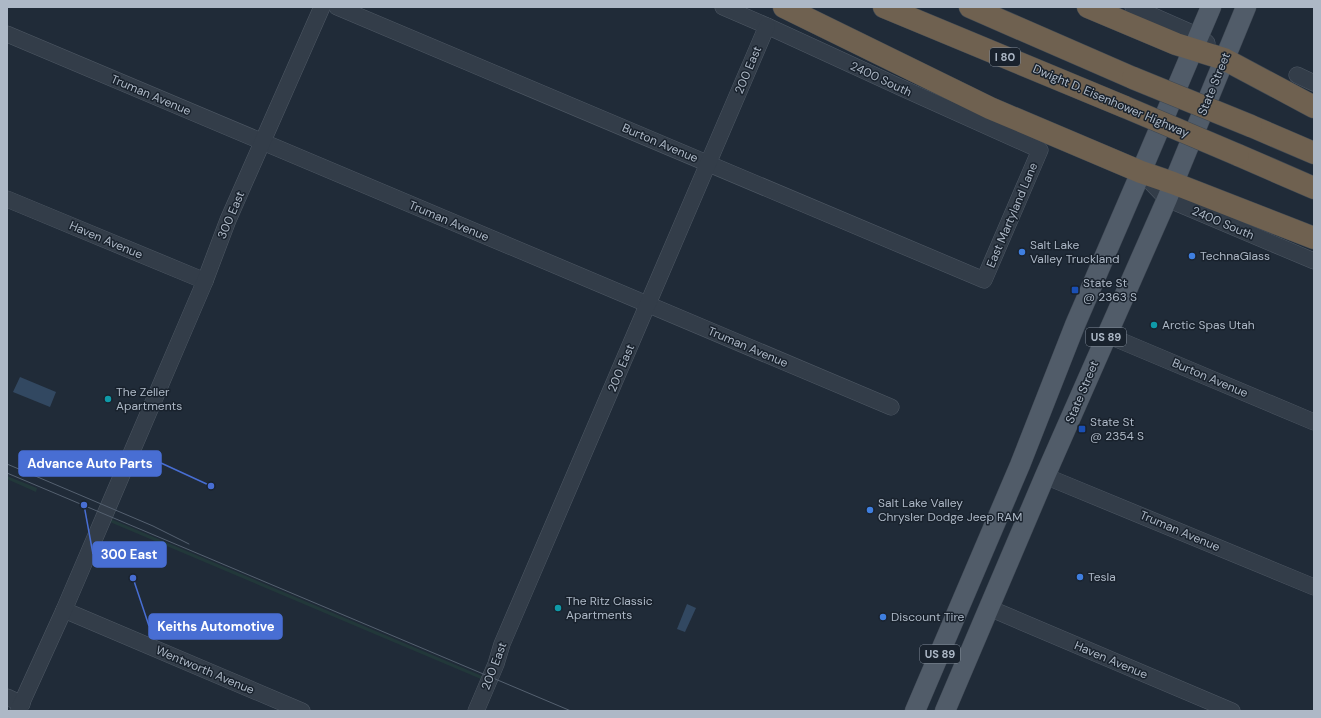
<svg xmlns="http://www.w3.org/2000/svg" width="1321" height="718" font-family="'DM Sans',sans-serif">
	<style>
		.green { fill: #22383a }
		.water { fill: #324861 }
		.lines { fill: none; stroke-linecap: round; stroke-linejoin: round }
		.minor-casing { stroke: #4e5864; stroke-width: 17 }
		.major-casing { stroke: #3d4652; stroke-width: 21 }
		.highway-casing { stroke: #3e4853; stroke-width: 23 }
		.minor { stroke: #333d49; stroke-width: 16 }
		.major { stroke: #515c69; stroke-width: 20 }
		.highway { stroke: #6f6150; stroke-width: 22 }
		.tram { stroke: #556170; stroke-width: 1 }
		.highway-bridge-casing { stroke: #3e4853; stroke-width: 23; stroke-linecap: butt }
		.highway-bridge { stroke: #6f6150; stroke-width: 22 }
		.shop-dot { fill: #3f7fe0; stroke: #19222d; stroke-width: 1.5 }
		.transit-dot { fill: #1a4fb4; stroke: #19222d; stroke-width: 1.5 }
		.culture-dot { fill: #0f9aa8; stroke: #19222d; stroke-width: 1.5 }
		.labels { text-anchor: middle; stroke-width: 3; stroke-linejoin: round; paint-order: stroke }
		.shield { fill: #19222d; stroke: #818b98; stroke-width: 1 }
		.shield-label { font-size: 11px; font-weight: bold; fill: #adb8c6 }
		.street-label { font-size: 12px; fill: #adb8c6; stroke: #19222d }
		.poi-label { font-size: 12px; fill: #adb8c6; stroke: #19222d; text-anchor: start }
		.leader { fill: none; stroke: #486ed3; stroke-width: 1.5 }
		.callout-dot { fill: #486ed3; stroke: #19222d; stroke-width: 1.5 }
		.callout { fill: #486ed3; stroke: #486ed3; stroke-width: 1.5 }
		.callout-label { font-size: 13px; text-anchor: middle; font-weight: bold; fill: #fff }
	</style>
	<rect width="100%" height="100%" fill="#202b38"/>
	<g class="green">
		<polygon points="7,476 37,488 36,492 7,479"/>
		<polygon points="111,519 482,676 481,679 110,522"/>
	</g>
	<g class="water">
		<polygon points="20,377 56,392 50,407 13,392"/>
		<polygon points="687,604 696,608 685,632 677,629"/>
	</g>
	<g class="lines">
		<g class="minor-casing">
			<g id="minor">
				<polyline points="337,7 984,280 1040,150 902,88 767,26 723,7"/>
				<polyline points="1133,7 1199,36 1207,43"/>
				<polyline points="7,34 891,407"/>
				<polyline points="1297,75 1314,83"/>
				<polyline points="1142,173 1167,199 1314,261"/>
				<polyline points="7,199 205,281"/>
				<polyline points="1107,335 1314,422"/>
				<polyline points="1045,476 1314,587"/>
				<polyline points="989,608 1232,711"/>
				<polyline points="64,610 302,711"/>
				<polyline points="7,697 22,704"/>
				<polyline points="18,711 64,610 205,281 228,220 322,7"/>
				<polyline points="476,711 496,664 502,644 767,26"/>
			</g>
		</g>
		<g class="major-casing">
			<g id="major">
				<polyline points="915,711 1020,465 1075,325 1141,172 1211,7"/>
				<polyline points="945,711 1045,476 1167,199 1246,7"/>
			</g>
		</g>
		<g class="highway-casing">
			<g id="highway">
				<polyline points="784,7 990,108 1141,172 1173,183 1314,238"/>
				<polyline points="884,7 1125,107"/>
				<polyline points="970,7 1133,78"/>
				<polyline points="1088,7 1176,44 1224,59 1314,107"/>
				<polyline points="1251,126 1314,153"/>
				<polyline points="1238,155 1314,188"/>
			</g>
		</g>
		<use href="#minor" class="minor"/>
		<use href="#major" class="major"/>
		<use href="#highway" class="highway"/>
		<g class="tram">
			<polyline points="7,464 153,526 189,544"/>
			<polyline points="7,473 571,711"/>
		</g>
		<g class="highway-bridge-casing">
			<g id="highway-bridge">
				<polyline points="1133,78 1251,126"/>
				<polyline points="1125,107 1238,155"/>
			</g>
		</g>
		<use href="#highway-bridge" class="highway-bridge"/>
	</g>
	<g class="shop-dot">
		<circle cx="1022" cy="252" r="4"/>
		<circle cx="1192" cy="256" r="4"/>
		<circle cx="870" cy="510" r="4"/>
		<circle cx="1080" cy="577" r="4"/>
		<circle cx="883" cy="617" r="4"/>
	</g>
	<g class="transit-dot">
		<rect x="1071" y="286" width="8" height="8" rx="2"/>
		<rect x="1078" y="425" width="8" height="8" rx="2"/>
	</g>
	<g class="culture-dot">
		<circle cx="1154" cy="325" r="4"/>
		<circle cx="108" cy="399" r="4"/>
		<circle cx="558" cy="608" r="4"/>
	</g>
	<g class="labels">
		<g class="shield">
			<rect x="990" y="48" width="30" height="18" rx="3"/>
			<rect x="1086" y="328" width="40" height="18" rx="3"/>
			<rect x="920" y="645" width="40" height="18" rx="3"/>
		</g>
		<g class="shield-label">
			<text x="1005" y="61">I 80</text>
			<text x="1106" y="341">US 89</text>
			<text x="940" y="658">US 89</text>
		</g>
		<g class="street-label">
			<text transform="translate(748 70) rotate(-67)" y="4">200 East</text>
			<text transform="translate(881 79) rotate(25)" y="4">2400 South</text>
			<text transform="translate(1214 84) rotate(-68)" y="4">State Street</text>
			<text transform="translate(151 95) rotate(23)" y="4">Truman Avenue</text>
			<text transform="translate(1111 101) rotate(23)" y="4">Dwight D. Eisenhower Highway</text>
			<text transform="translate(660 143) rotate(23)" y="4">Burton Avenue</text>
			<text transform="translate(231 215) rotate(-67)" y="4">300 East</text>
			<text transform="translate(1012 215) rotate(-67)" y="4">East Martyland Lane</text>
			<text transform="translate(449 221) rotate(23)" y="4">Truman Avenue</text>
			<text transform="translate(1223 223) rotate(23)" y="4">2400 South</text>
			<text transform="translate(106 240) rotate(23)" y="4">Haven Avenue</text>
			<text transform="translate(748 347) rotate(23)" y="4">Truman Avenue</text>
			<text transform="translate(621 368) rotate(-67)" y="4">200 East</text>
			<text transform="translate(1210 378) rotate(23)" y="4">Burton Avenue</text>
			<text transform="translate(1082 392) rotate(-67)" y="4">State Street</text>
			<text transform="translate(1180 531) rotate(23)" y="4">Truman Avenue</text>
			<text transform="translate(1111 660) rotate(23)" y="4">Haven Avenue</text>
			<text transform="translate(494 666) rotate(-69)" y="4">200 East</text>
			<text transform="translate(205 670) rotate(23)" y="4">Wentworth Avenue</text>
		</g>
		<g class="poi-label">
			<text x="1030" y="249">Salt Lake<tspan x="1030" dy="14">Valley Truckland</tspan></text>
			<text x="1200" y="260">TechnaGlass</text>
			<text x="1083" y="287">State St<tspan x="1083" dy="14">@ 2363 S</tspan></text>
			<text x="1162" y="329">Arctic Spas Utah</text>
			<text x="116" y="396">The Zeller<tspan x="116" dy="14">Apartments</tspan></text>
			<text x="1090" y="426">State St<tspan x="1090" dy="14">@ 2354 S</tspan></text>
			<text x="878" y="507">Salt Lake Valley<tspan x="878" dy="14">Chrysler Dodge Jeep RAM</tspan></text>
			<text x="1088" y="581">Tesla</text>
			<text x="566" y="605">The Ritz Classic<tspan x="566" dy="14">Apartments</tspan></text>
			<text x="891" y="621">Discount Tire</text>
		</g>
	</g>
	<path class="leader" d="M211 486L161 463M84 505L93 554M133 578L149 626"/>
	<g class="callout-dot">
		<circle cx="211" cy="486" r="4"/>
		<circle cx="84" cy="505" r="4"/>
		<circle cx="133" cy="578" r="4"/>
	</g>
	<g class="callout">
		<rect x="19" y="451" width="142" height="25" rx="4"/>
		<rect x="93" y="542" width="73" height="25" rx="4"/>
		<rect x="149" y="614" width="133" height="25" rx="4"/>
	</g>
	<g class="callout-label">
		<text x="90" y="468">Advance Auto Parts</text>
		<text x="129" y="559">300 East</text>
		<text x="216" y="631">Keiths Automotive</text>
	</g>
	<rect width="1321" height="718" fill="none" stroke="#adb8c6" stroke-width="16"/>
</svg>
